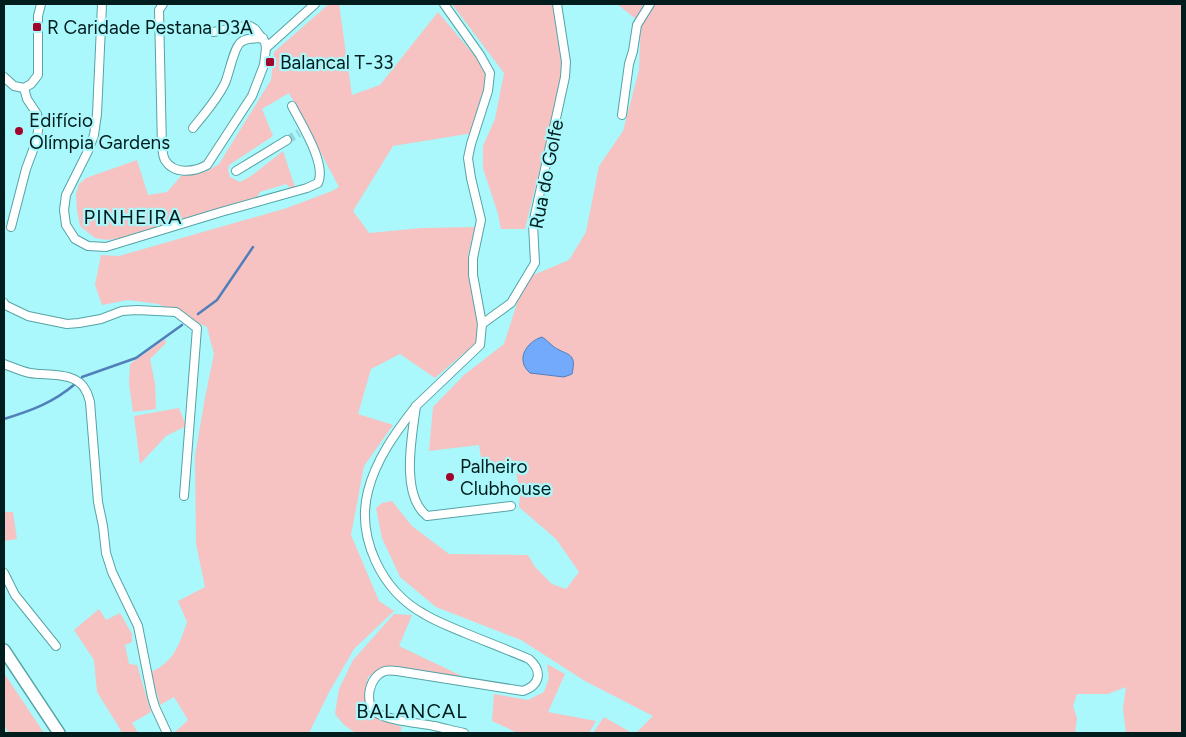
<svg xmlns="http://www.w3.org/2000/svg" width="1186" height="737" font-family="Figtree,sans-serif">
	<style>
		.green { fill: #f7c2c2 }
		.water { fill: #74aafc; stroke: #517fb9 }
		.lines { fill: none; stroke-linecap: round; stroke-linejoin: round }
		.stream { stroke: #517fb9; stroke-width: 2.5 }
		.street-tunnel { stroke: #90d7da; stroke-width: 8; stroke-dasharray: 8 4; stroke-linecap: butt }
		.street-casing { stroke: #56a3a6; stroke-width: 10 }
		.secondary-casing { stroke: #56a3a6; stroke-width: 14 }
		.street { stroke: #fff; stroke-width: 8 }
		.secondary { stroke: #fff; stroke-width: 11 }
		.poi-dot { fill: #a2032b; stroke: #aaf8fb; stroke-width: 2 }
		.labels { text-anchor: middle; stroke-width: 4.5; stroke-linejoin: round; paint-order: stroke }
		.poi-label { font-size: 19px; fill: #001c1d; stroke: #aaf8fb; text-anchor: start }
		.street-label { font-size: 19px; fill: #001c1d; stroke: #aaf8fb }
		.neighbourhood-label { font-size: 20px; letter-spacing: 1px; fill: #001c1d; stroke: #aaf8fb }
	</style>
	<rect width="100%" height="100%" fill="#aaf8fb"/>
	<g class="green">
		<path d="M329,4h10l13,91 28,-10 58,-73 51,61 -16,60 -80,13 -40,65 16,22 53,-5 53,-1 -7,28v15l13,51 -3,20 -43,37 -35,-24 -29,15 -13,45 35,11 -29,41 -13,69 28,66 15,10 -40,38 -26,45 -19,39h-135l14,-13 -14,-23 -14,8 -9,-33c24,-11 28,-27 36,-50l-9,-21 27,-14 -9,-43 -1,-88 10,-58 9,-44 -7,-27 -49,-23 -30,-4 -26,5 -7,-20 6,-30 18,1 168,-48 45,-17 7,-4 -50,-94 -27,16 11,27 -44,29 -1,5 2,7 10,5 11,-6 32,-25 12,36 -4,2 -5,-5 -26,8 -3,5 -136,41 -14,2 -12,-2 -15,-12 -3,-15 -1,-17 3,-10 7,-6 51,-18 11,35 19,-3 15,-17c14,1 25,-3 37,-11l52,-84 3,-28z"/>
		<polygon points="452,4 553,4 563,74 525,229 501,229 498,214 483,168 483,146 495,119 504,73"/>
		<polygon points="617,4 1182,4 1182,733 1126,733 1123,709 1126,687 1108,694 1077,694 1073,706 1077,718 1075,733 636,733 653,716 585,681 521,640 436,607 400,577 382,538 376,508 382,503 392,501 412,526 449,554 528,555 535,567 552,584 566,589 579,572 556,539 519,507 520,493 515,467 483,471 479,445 429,451 433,407 464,375 504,344 518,300 531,276 569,260 586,232 599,166 623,131 639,70 641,23"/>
		<polygon points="165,339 166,343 150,359 155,383 156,409 133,412 129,383 130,364"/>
		<polygon points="179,408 186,426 166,436 140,464 134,416"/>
		<polygon points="4,512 13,512 17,539 4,541"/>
		<polygon points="99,609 106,620 120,613 132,634 132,642 125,645 129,664 137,665 151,712 132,723 138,733 122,733 117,724 97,692 94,660 74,630"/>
		<polygon points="394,614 412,615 399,646 466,678 386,666 368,677 364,695 371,711 381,720 402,727 400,733 356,733 344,725 335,714 339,689 353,660"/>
		<polygon points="547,664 565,674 548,712 596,721 589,733 518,733 492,721 494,694 528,700 544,692 549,678"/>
		<polygon points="4,673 44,733 9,733 4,726"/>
		<polygon points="604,717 632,733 593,733"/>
	</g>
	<path class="water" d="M542,337c5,3 8,7 12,10 14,9 23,5 18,27l-8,3 -34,-4c-15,-13 -4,-31 12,-36z"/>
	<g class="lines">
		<g class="stream">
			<polyline points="198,314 217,300 253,247"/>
			<polyline points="82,377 136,358 182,325"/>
			<path d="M4,419c26,-8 49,-16 71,-35"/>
		</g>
		<polyline class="street-tunnel" points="287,140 299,133"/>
		<g class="street-casing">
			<g id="street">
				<path d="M102,4l-5,110 -3,21 -6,16 -22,44 -2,15 2,15 9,14 13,7 18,1 115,-35 86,-24 11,-5c9,-19 -17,-59 -26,-77"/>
				<path d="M163,4l-4,6 3,138c1,4 1,9 3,12 9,15 29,12 42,5l45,-69 12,-31 2,-17 -1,-6 -10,-13 -5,-3h-4l-33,6"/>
				<path d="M444,4l36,51 10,18 -2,18 -17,53 -3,14 3,20 10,42 -8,38v17l9,49 -2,21 -64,61c-4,30 -16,89 11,110l84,-10"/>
				<polyline points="266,48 315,4"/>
				<polyline points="4,77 14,86 24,88 31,84 38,75 38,16 41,4"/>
				<polyline points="622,115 629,64 633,51 637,25 650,4"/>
				<path d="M193,128c11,-14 24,-28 32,-45 4,-9 9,-35 15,-40 5,-6 16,-4 23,-5"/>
				<polyline points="236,171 287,140"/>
				<polyline points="11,227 26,169 36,142 39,125 37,114 27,99 24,88"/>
				<polyline points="4,303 5,305 28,316 67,324 79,323 101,319 122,311 137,310 176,312 197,328 184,496"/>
				<polyline points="482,324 511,303 535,263 533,224 565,77 566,62 557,4"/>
				<path d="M4,364c8,3 17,7 26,9 18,3 47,-2 56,18 2,3 3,8 4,11l8,100 5,24 3,27 6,19 26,54 14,71 3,10 12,26"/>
				<path d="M416,406c-20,26 -40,53 -48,85 -12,47 14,100 56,123 13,8 27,13 41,19 22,9 43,17 64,26 14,12 11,26 -6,32l-126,-20c-3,0 -8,-1 -12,0 -16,5 -22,32 -8,42 12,8 42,10 57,13 10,2 20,5 30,7"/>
				<polyline points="4,573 15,595 56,646"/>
			</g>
		</g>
		<g class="secondary-casing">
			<polyline id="secondary" points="4,650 59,733"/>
		</g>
		<use href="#street" class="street"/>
		<use href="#secondary" class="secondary"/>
	</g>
	<g class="poi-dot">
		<rect x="32" y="22" width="10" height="10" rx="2.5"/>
		<rect x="265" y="57" width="10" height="10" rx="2.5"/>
		<circle cx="19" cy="131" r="5"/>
		<circle cx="450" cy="477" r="5"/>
	</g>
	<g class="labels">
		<g class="poi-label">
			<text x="47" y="34">R Caridade Pestana D3A</text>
			<text x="280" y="69">Balancal T-33</text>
			<text x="29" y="127">Edifício<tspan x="29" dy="22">Olímpia Gardens</tspan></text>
			<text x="460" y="473">Palheiro<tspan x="460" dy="22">Clubhouse</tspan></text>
		</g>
		<g class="street-label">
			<text transform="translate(546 174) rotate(-79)" y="7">Rua do Golfe</text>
		</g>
		<g class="neighbourhood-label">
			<text x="133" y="224">PINHEIRA</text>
			<text x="412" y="718">BALANCAL</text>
		</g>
	</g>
	<rect width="1186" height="737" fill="none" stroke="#001c1d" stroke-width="10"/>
</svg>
